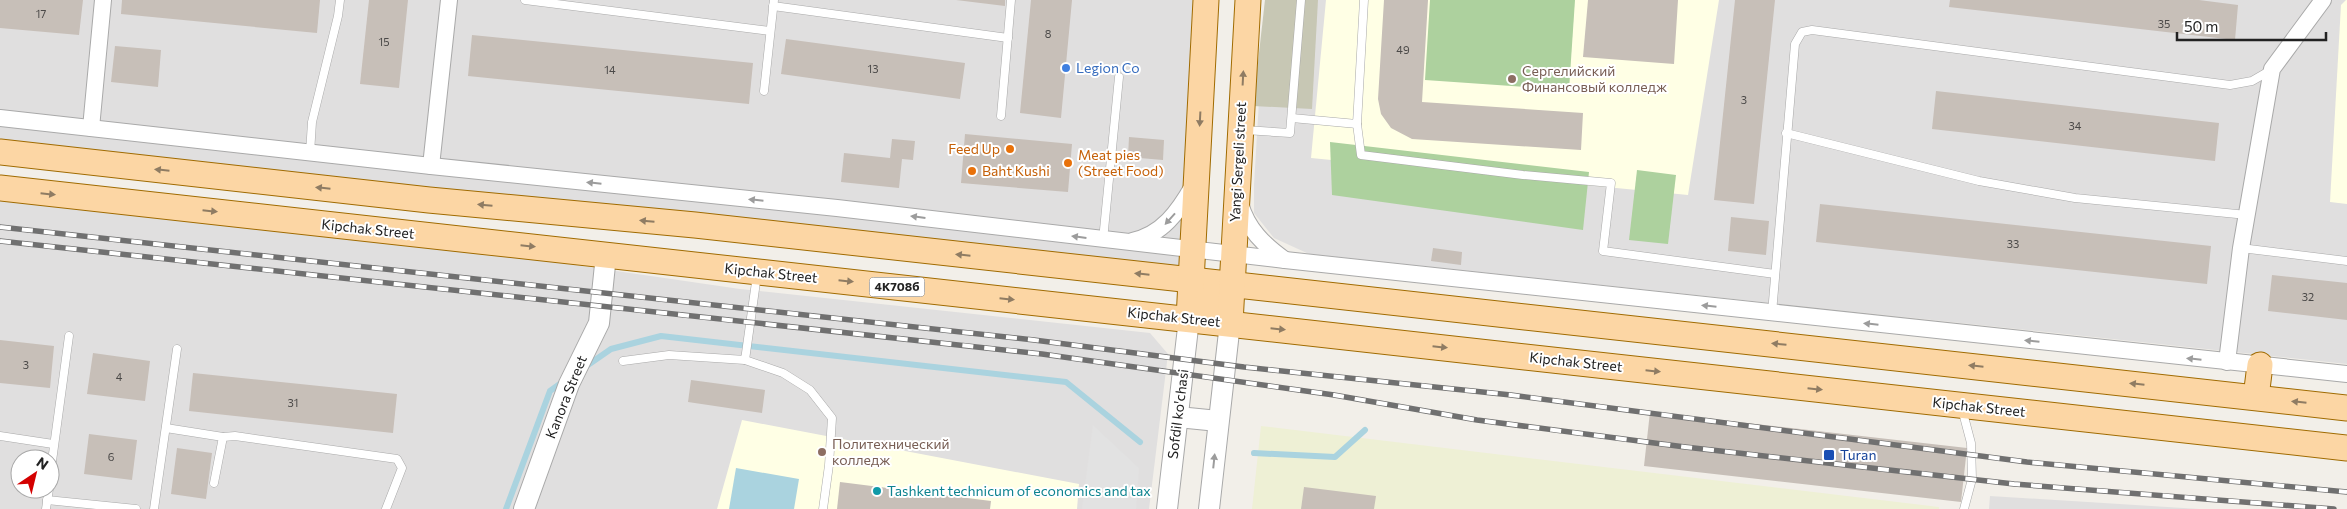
<svg xmlns="http://www.w3.org/2000/svg" width="2347" height="509" font-family="Commissioner,sans-serif">
	<style>
		.residential { fill: #e0dfdf; fill-rule: evenodd }
		.education { fill: #ffffe5 }
		.construction { fill: #c7c7b4 }
		.farmland { fill: #eef0d5 }
		.forest { fill: #add19e }
		.parking { fill: #e2e2e2 }
		.water { fill: #aad3df }
		.lines { fill: none; stroke-linecap: round; stroke-linejoin: round }
		.stream { stroke: #aad3df; stroke-width: 6 }
		.building { fill: #c7bfb8 }
		.service-casing { stroke: #a9a9a9; stroke-width: 9 }
		.minor-casing { stroke: #a9a9a9; stroke-width: 18 }
		.tertiary-casing { stroke: #a9a9a9; stroke-width: 22 }
		.primary-casing { stroke: #a06b00; stroke-width: 27 }
		.service { stroke: #fff; stroke-width: 8 }
		.minor { stroke: #fff; stroke-width: 16 }
		.tertiary { stroke: #fff; stroke-width: 20 }
		.primary { stroke: #fcd6a4; stroke-width: 25 }
		.rail-casing { stroke: #707070; stroke-width: 5.5 }
		.rail { stroke: #fff; stroke-width: 4; stroke-dasharray: 11; stroke-linecap: butt }
		.oneway { fill: #8f7c63 }
		.oneway2 { fill: #9c9c9c }
		.shop-dot { fill: #3f7fe0; stroke: #fff; stroke-width: 2 }
		.education-dot { fill: #8d6e63; stroke: #fff; stroke-width: 2 }
		.food-dot { fill: #e8710a; stroke: #fff; stroke-width: 2 }
		.transit-dot { fill: #1a4fb4; stroke: #fff; stroke-width: 2 }
		.culture-dot { fill: #0f9aa8; stroke: #fff; stroke-width: 2 }
		.labels { text-anchor: middle; stroke-width: 4; stroke-linejoin: round; paint-order: stroke }
		.number-label { font-size: 11px; fill: #4b4948 }
		.shield { fill: #fff; stroke: #646464; stroke-width: 1 }
		.shield-label { font-size: 12px; font-weight: bold; fill: #222 }
		.shop-label { font-size: 14px; fill: #366cbe; stroke: #fff; text-anchor: start }
		.education-label { font-size: 14px; fill: #785e54; stroke: #fff; text-anchor: start }
		.food-label { font-size: 14px; fill: #c56008; stroke: #fff; text-anchor: start }
		.street-label { font-size: 14px; fill: #222; stroke: #fff }
		.transit-label { font-size: 14px; fill: #164399; stroke: #fff; text-anchor: start }
		.culture-label { font-size: 14px; fill: #0d838f; stroke: #fff; text-anchor: start }
	</style>
	<rect width="100%" height="100%" fill="#f2efe9"/>
	<g class="residential">
		<polygon points="0,0 1206,0 1191,280 0,152"/>
		<polygon points="1265,0 2347,0 2347,364 1309,254 1274,238 1254,213 1254,185"/>
		<path d="M0,188l191,21 549,80 410,44 18,21 -19,155h-1149zM20,459h30v30h-30z"/>
		<polygon points="1990,496 2199,509 1942,509 1989,509"/>
	</g>
	<g class="education">
		<polygon points="1326,0 1719,0 1688,195 1311,158"/>
		<polygon points="2346,0 2347,0 2347,204 2330,202 2341,5"/>
		<polygon points="742,420 1079,484 1077,509 717,509"/>
	</g>
	<polygon class="construction" points="1265,0 1318,0 1312,109 1253,106"/>
	<polygon class="farmland" points="1261,426 1939,507 1939,509 1252,509"/>
	<g class="forest">
		<polygon points="1430,0 1575,0 1569,90 1425,80"/>
		<polygon points="1330,142 1589,172 1583,230 1332,195"/>
		<polygon points="1637,170 1676,175 1668,244 1629,240"/>
	</g>
	<polygon class="parking" points="1093,425 1139,468 1136,509 1082,509"/>
	<polygon class="water" points="736,468 799,479 794,509 729,509"/>
	<g class="lines">
		<g class="stream">
			<polyline points="585,367 611,349 661,336 1066,382 1140,442"/>
			<polyline points="1254,453 1335,457 1365,430"/>
			<polyline points="506,509 550,391 564,381"/>
		</g>
	</g>
	<g class="building">
		<polygon points="0,0 83,0 79,35 0,28"/>
		<polygon points="122,0 320,0 317,33 121,14"/>
		<polygon points="369,0 408,0 399,88 360,84"/>
		<polygon points="956,0 1005,0 1005,6"/>
		<polygon points="1031,0 1072,0 1061,118 1020,113"/>
		<polygon points="1384,0 1428,0 1422,102 1583,113 1581,150 1412,139 1391,128 1381,114 1378,99"/>
		<polygon points="1588,0 1678,0 1674,64 1583,57"/>
		<polygon points="1735,0 1775,0 1754,204 1714,200"/>
		<polygon points="1950,0 2199,0 2238,5 2235,40 1949,7"/>
		<polygon points="472,35 753,63 749,104 468,76"/>
		<polygon points="786,39 965,63 960,99 781,74"/>
		<polygon points="115,46 161,50 158,87 111,82"/>
		<polygon points="1936,91 2219,123 2215,161 1932,129"/>
		<polygon points="965,134 1072,144 1068,192 961,183"/>
		<polygon points="1129,137 1164,140 1163,160 1128,157"/>
		<polygon points="892,139 915,141 913,160 902,159 899,188 841,182 844,153 890,158"/>
		<polygon points="1820,204 2211,246 2207,284 1816,242"/>
		<polygon points="1731,217 1769,221 1766,255 1728,251"/>
		<polygon points="1433,248 1462,252 1461,265 1431,261"/>
		<polygon points="2272,275 2347,283 2347,320 2268,311"/>
		<polygon points="0,340 54,346 50,388 0,383"/>
		<polygon points="93,353 150,361 145,401 87,394"/>
		<polygon points="193,373 397,394 393,433 189,411"/>
		<polygon points="691,380 765,390 762,413 688,402"/>
		<polygon points="1650,412 1967,448 1961,502 1644,466"/>
		<polygon points="89,434 137,440 132,480 84,474"/>
		<polygon points="177,448 212,453 206,499 171,494"/>
		<polygon points="840,482 991,501 990,509 837,509"/>
		<polygon points="1304,487 1376,496 1374,509 1301,509"/>
	</g>
	<g class="lines">
		<g class="service-casing">
			<g id="service">
				<polyline points="525,0 770,31"/>
				<polyline points="773,6 1008,38"/>
				<polyline points="764,91 774,0"/>
				<polyline points="1001,116 1011,0"/>
				<polyline points="1292,118 1357,124 1364,0"/>
				<polyline points="1357,124 1361,155 1523,175 1611,183 1603,251 1775,274"/>
				<polyline points="1245,130 1290,133 1301,0"/>
				<polyline points="1786,133 1979,181 2075,198 2247,215"/>
				<polyline points="310,153 312,122 338,16 340,0"/>
				<polyline points="1103,240 1119,77"/>
				<polyline points="2241,248 2347,261"/>
				<polyline points="1772,313 1795,44 1802,32 1812,30 2230,85 2252,81 2271,70"/>
				<polyline points="745,360 783,373 810,390 832,418 829,465 823,509"/>
				<polyline points="623,361 669,355 745,360 757,275"/>
				<polyline points="1962,409 1971,443 1972,479 1964,509"/>
				<polyline points="166,428 223,437"/>
				<polyline points="0,436 53,444"/>
				<polyline points="50,476 69,336"/>
				<polyline points="214,483 223,437 235,436 397,459 402,468 386,509"/>
				<polyline points="47,500 136,509"/>
				<polyline points="46,509 49,489"/>
				<polyline points="154,509 177,349"/>
			</g>
		</g>
		<g class="minor-casing">
			<g id="minor">
				<polyline points="0,118 431,166 837,208 1285,260 2347,374"/>
				<polyline points="91,128 103,0"/>
				<polyline points="431,166 449,0"/>
				<path d="M1240,203c7,26 24,42 45,57"/>
				<path d="M1132,241c30,-6 47,-30 61,-55"/>
				<polyline points="2227,362 2241,248 2272,69 2323,0"/>
			</g>
		</g>
		<g class="tertiary-casing">
			<g id="tertiary">
				<polyline points="1178,417 1218,421"/>
				<polyline points="524,509 569,384 599,323 606,255"/>
				<polyline points="1167,509 1189,319"/>
				<polyline points="1209,509 1230,323"/>
			</g>
		</g>
		<g class="primary-casing">
			<g id="primary">
				<polyline points="0,152 429,200 695,225 2347,408"/>
				<polyline points="0,188 2347,448"/>
				<polyline points="1189,319 1206,0"/>
				<polyline points="1189,319 1232,284"/>
				<polyline points="1230,323 1248,0"/>
				<polyline points="2256,397 2260,365"/>
			</g>
		</g>
		<use href="#service" class="service"/>
		<use href="#minor" class="minor"/>
		<use href="#tertiary" class="tertiary"/>
		<use href="#primary" class="primary"/>
		<g class="rail-casing">
			<g id="rail">
				<polyline points="0,227 1034,340 1244,367 1511,395 2027,462 2347,492"/>
				<polyline points="0,241 1042,354 1334,395 1477,420 1685,447 2014,484 2334,509"/>
			</g>
		</g>
		<use href="#rail" class="rail"/>
	</g>
	<defs><path id="oneway-solid" d="M-6-.8H1V-3.2L6.5 0L1 3.2V.8H-6Z" transform="scale(1.25)"/></defs>
	<g class="oneway">
		<use href="#oneway-solid" transform="translate(1243 78) rotate(-87)"/>
		<use href="#oneway-solid" transform="translate(1200 119) rotate(93)"/>
		<use href="#oneway-solid" transform="translate(162 170) rotate(-174)"/>
		<use href="#oneway-solid" transform="translate(323 188) rotate(-174)"/>
		<use href="#oneway-solid" transform="translate(48 194) rotate(6)"/>
		<use href="#oneway-solid" transform="translate(485 205) rotate(-175)"/>
		<use href="#oneway-solid" transform="translate(210 211) rotate(6)"/>
		<use href="#oneway-solid" transform="translate(647 221) rotate(-175)"/>
		<use href="#oneway-solid" transform="translate(528 246) rotate(6)"/>
		<use href="#oneway-solid" transform="translate(963 255) rotate(-174)"/>
		<use href="#oneway-solid" transform="translate(1142 274) rotate(-174)"/>
		<use href="#oneway-solid" transform="translate(846 281) rotate(6)"/>
		<use href="#oneway-solid" transform="translate(1007 299) rotate(6)"/>
		<use href="#oneway-solid" transform="translate(1278 329) rotate(6)"/>
		<use href="#oneway-solid" transform="translate(1779 344) rotate(-174)"/>
		<use href="#oneway-solid" transform="translate(1440 347) rotate(6)"/>
		<use href="#oneway-solid" transform="translate(1976 366) rotate(-174)"/>
		<use href="#oneway-solid" transform="translate(1653 371) rotate(6)"/>
		<use href="#oneway-solid" transform="translate(2137 384) rotate(-174)"/>
		<use href="#oneway-solid" transform="translate(1815 389) rotate(6)"/>
		<use href="#oneway-solid" transform="translate(2299 402) rotate(-174)"/>
	</g>
	<g class="oneway2">
		<use href="#oneway-solid" transform="translate(594 183) rotate(-174)"/>
		<use href="#oneway-solid" transform="translate(756 200) rotate(-174)"/>
		<use href="#oneway-solid" transform="translate(918 217) rotate(-173)"/>
		<use href="#oneway-solid" transform="translate(1170 219) rotate(132)"/>
		<use href="#oneway-solid" transform="translate(1079 237) rotate(-173)"/>
		<use href="#oneway-solid" transform="translate(1709 306) rotate(-174)"/>
		<use href="#oneway-solid" transform="translate(1871 324) rotate(-174)"/>
		<use href="#oneway-solid" transform="translate(2032 341) rotate(-174)"/>
		<use href="#oneway-solid" transform="translate(2194 359) rotate(-174)"/>
		<use href="#oneway-solid" transform="translate(1214 461) rotate(-84)"/>
	</g>
	<circle class="shop-dot" cx="1066" cy="68" r="5"/>
	<g class="education-dot">
		<circle cx="1512" cy="79" r="5"/>
		<circle cx="822" cy="452" r="5"/>
	</g>
	<g class="food-dot">
		<circle cx="1010" cy="149" r="5"/>
		<circle cx="1068" cy="163" r="5"/>
		<circle cx="972" cy="171" r="5"/>
	</g>
	<rect class="transit-dot" x="1823" y="449" width="12" height="12" rx="2.5"/>
	<circle class="culture-dot" cx="877" cy="491" r="5"/>
	<g class="labels">
		<g class="number-label">
			<text x="41" y="18">17</text>
			<text x="2164" y="28">35</text>
			<text x="1048" y="38">8</text>
			<text x="384" y="46">15</text>
			<text x="1403" y="54">49</text>
			<text x="873" y="73">13</text>
			<text x="610" y="74">14</text>
			<text x="1744" y="104">3</text>
			<text x="2075" y="130">34</text>
			<text x="2013" y="248">33</text>
			<text x="2308" y="301">32</text>
			<text x="26" y="369">3</text>
			<text x="119" y="381">4</text>
			<text x="293" y="407">31</text>
			<text x="111" y="461">6</text>
		</g>
		<rect class="shield" x="869.5" y="277.5" width="55" height="19" rx="4"/>
		<g class="shield-label">
			<text x="897" y="291">4К708б</text>
		</g>
		<g class="shop-label">
			<text x="1076" y="73">Legion Co</text>
		</g>
		<g class="education-label">
			<text x="1522" y="76">Сергелийский<tspan x="1522" dy="16">Финансовый колледж</tspan></text>
			<text x="832" y="449">Политехнический<tspan x="832" dy="16">колледж</tspan></text>
		</g>
		<g class="food-label">
			<text x="1000" y="154" text-anchor="end">Feed Up</text>
			<text x="1078" y="160">Meat pies<tspan x="1078" dy="16">(Street Food)</tspan></text>
			<text x="982" y="176">Baht Kushi</text>
		</g>
		<g class="street-label">
			<text transform="translate(1238 162) rotate(-87)" y="5">Yangi Sergeli street</text>
			<text transform="translate(368 229) rotate(6)" y="5">Kipchak Street</text>
			<text transform="translate(771 273) rotate(6)" y="5">Kipchak Street</text>
			<text transform="translate(1174 317) rotate(6)" y="5">Kipchak Street</text>
			<text transform="translate(1576 362) rotate(6)" y="5">Kipchak Street</text>
			<text transform="translate(566 397) rotate(-68)" y="5">Kanora Street</text>
			<text transform="translate(1979 407) rotate(6)" y="5">Kipchak Street</text>
			<text transform="translate(1178 414) rotate(-83)" y="5">Sofdil ko'chasi</text>
		</g>
		<g class="transit-label">
			<text x="1840" y="460">Turan</text>
		</g>
		<g class="culture-label">
			<text x="887" y="496">Tashkent technicum of economics and tax</text>
		</g>
	</g>
	<g transform="translate(35 474) rotate(35)"><circle r="24" fill="#ffffff" stroke="#a7a7a7"/>
	<path d="M0-4L9 19L0 12L-9 19Z" fill="#d40000"/>
	<text y="-8" font-size="14" font-weight="bold" text-anchor="middle" fill="#222222">N</text>
	</g>
	<path d="M2177 32v8h149v-8" fill="none" stroke="#222222" stroke-width="2.5"/>
	<text x="2184" y="32" font-size="15" fill="#222222" stroke="#ffffff" stroke-width="4" paint-order="stroke">50 m</text>
</svg>
